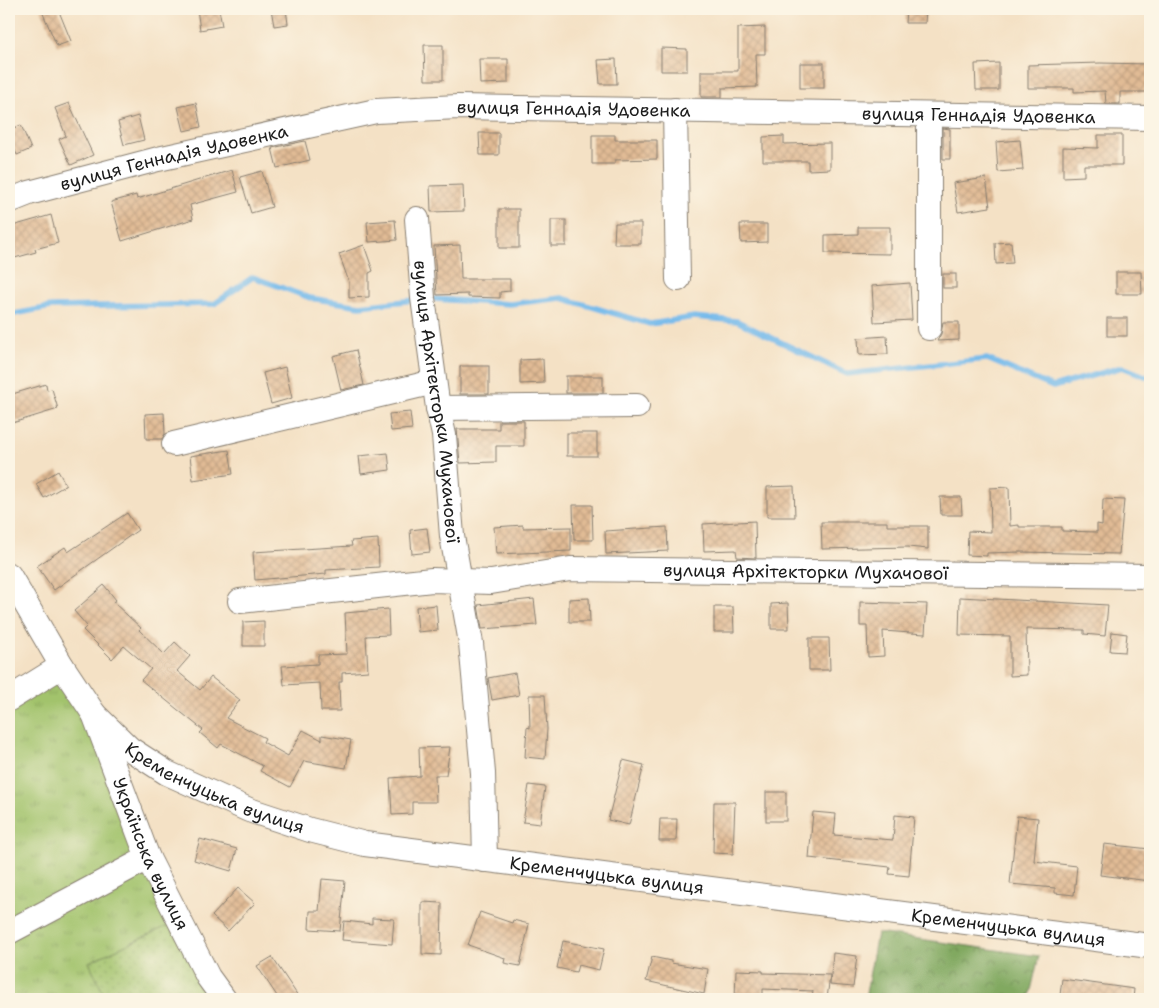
<svg xmlns="http://www.w3.org/2000/svg" width="1159" height="1008" font-family="'Shantell Sans',sans-serif">
	<style>
		.grass { fill: url(#grass-tufts); stroke: #5f7044 }
		.forest { fill: url(#forest-crowns); stroke: #4e623e }
		.garden { fill: url(#garden-dots); stroke: #5f7044 }
		.lines { fill: none; stroke-linecap: round; stroke-linejoin: round }
		.stream { stroke: #74baeb; stroke-width: 5.5 }
		.building { fill: url(#building-cross-hatch) }
		.minor-casing { stroke: #887e70; stroke-width: 26 }
		.minor { stroke: #fff; stroke-width: 24 }
		.labels { text-anchor: middle; stroke-width: 5; stroke-linejoin: round; paint-order: stroke }
		.street-label { font-size: 18px; fill: #1c1c1c; stroke: #fcf5e5 }
	</style>
	<defs>
		<pattern id="grass-tufts" width="24" height="20" patternUnits="userSpaceOnUse" patternTransform="scale(1.25)"><rect width="24" height="20" fill="#a2c36c"/><path d="M3 7l-1-3M5 7V3M7 7l1-3M15 17l-1-3M17 17v-4M19 17l1-3" fill="none" stroke="#8ba75d"/></pattern>
		<pattern id="forest-crowns" width="20" height="18" patternUnits="userSpaceOnUse" patternTransform="scale(1.25)"><rect width="20" height="18" fill="#81a960"/><path d="M2 6a3 3 0 1 1 6 0M12 15a3 3 0 1 1 6 0" fill="none" stroke="#69894e"/></pattern>
		<pattern id="garden-dots" width="8" height="8" patternUnits="userSpaceOnUse" patternTransform="scale(1.25)"><rect width="8" height="8" fill="#a2c36c"/><path d="M2 2h.1M6 6h.1" fill="none" stroke="#8ba75d" stroke-width="1.8" stroke-linecap="round"/></pattern>
		<pattern id="building-cross-hatch" width="8" height="8" patternUnits="userSpaceOnUse" patternTransform="scale(1.25)"><rect width="8" height="8" fill="#e1bb95"/><path d="M0 0l8 8M0 8l8-8" fill="none" stroke="#c0a080"/></pattern>
	</defs>
	<rect width="100%" height="100%" fill="#fcf5e5"/>
	<filter id="ink" filterUnits="userSpaceOnUse"><feTurbulence type="fractalNoise" baseFrequency=".02" numOctaves="2"/><feDisplacementMap in="SourceGraphic" scale="10" xChannelSelector="R" yChannelSelector="G"/><feConvolveMatrix kernelMatrix="1 2 1 2 8 2 1 2 1" color-interpolation-filters="sRGB"/></filter>
	<filter id="wash" filterUnits="userSpaceOnUse"><feTurbulence type="fractalNoise" baseFrequency=".0096" numOctaves="4" result="noise"/><feDisplacementMap in="SourceGraphic" scale="20" xChannelSelector="R" yChannelSelector="G"/><feGaussianBlur stdDeviation="1.12" result="paint"/><feColorMatrix in="noise" values="0 0 0 0 0 0 0 0 0 0 0 0 0 0 0 0 0 1.4 0 .05"/><feComposite in="paint" operator="in"/></filter>
	<g filter="url(#wash)">
		<rect width="100%" height="100%" fill="#f4e1c5"/>
		<polygon class="grass" points="58,681 88,720 170,925 89,962 106,999 9,999 9,711"/>
		<polygon class="forest" points="877,933 1039,956 1029,999 865,999"/>
		<polygon class="garden" points="170,925 215,999 106,999 89,962"/>
		<g class="lines">
			<g class="stream">
				<polyline points="435,299 510,304 562,298 650,324 694,317 737,321 847,374 987,359 1053,387 1122,367 1150,378"/>
				<polyline points="9,315 51,307 214,304 253,277 310,298 360,306 415,300"/>
			</g>
		</g>
		<g id="blocks">
			<g class="building">
				<polygon points="41,9 58,9 71,41 57,46"/>
				<polygon points="197,9 219,9 222,26 200,30"/>
				<polygon points="271,9 286,9 288,24 274,26"/>
				<polygon points="906,9 926,9 925,23 905,23"/>
				<polygon points="765,27 765,54 756,54 757,87 722,88 722,97 701,97 701,71 738,71 738,28"/>
				<polygon points="424,45 443,45 443,80 425,80"/>
				<polygon points="661,48 687,49 687,71 661,71"/>
				<polygon points="479,59 508,59 508,83 480,84"/>
				<polygon points="616,59 617,84 600,84 598,60"/>
				<rect x="800" y="63" width="24" height="25"/>
				<polygon points="999,63 999,90 976,90 975,64"/>
				<polygon points="1100,63 1150,64 1150,92 1120,92 1120,104 1106,104 1105,91 1074,92 1074,88 1028,88 1028,65"/>
				<polygon points="69,103 93,155 71,165 59,139 66,136 55,108"/>
				<polygon points="196,103 201,127 184,131 178,107"/>
				<polygon points="138,116 144,140 124,145 118,122"/>
				<polygon points="21,125 31,149 17,155 9,136 9,130"/>
				<polygon points="943,128 950,129 950,159 943,159"/>
				<polygon points="479,133 499,133 499,155 480,155"/>
				<polygon points="592,135 615,135 615,140 657,140 657,159 615,160 615,164 592,164"/>
				<polygon points="1098,135 1122,135 1122,165 1084,165 1084,176 1063,177 1063,147 1098,148"/>
				<polygon points="784,136 784,144 830,143 830,169 808,170 808,161 763,161 763,137"/>
				<polygon points="1020,140 1023,170 998,172 996,142"/>
				<polygon points="305,141 310,160 277,168 272,148"/>
				<polygon points="232,170 238,192 190,205 193,219 122,241 111,202 136,195 137,199"/>
				<polygon points="262,171 272,207 251,213 240,177"/>
				<polygon points="986,178 990,207 958,212 953,183"/>
				<polygon points="463,185 464,211 431,212 430,186"/>
				<rect x="499" y="209" width="20" height="39"/>
				<polygon points="51,215 58,243 35,249 36,252 11,259 9,250 9,227"/>
				<polygon points="395,220 397,240 369,242 367,222"/>
				<rect x="551" y="220" width="15" height="26"/>
				<polygon points="615,223 641,223 641,244 614,244"/>
				<polygon points="740,224 767,224 767,242 741,243"/>
				<polygon points="858,227 890,227 890,254 825,253 825,235 858,234"/>
				<polygon points="1011,242 1013,263 996,264 995,243"/>
				<polygon points="364,245 373,271 369,273 369,297 349,298 349,282 339,254"/>
				<polygon points="460,245 461,279 510,279 510,291 500,292 500,298 468,297 468,294 437,295 434,246"/>
				<polygon points="1116,272 1141,272 1142,294 1116,294"/>
				<rect x="943" y="274" width="13" height="14"/>
				<polygon points="910,283 912,320 874,322 872,286"/>
				<rect x="1107" y="318" width="20" height="18"/>
				<polygon points="943,322 959,322 959,340 937,341 941,334"/>
				<polygon points="887,336 888,354 859,355 858,338"/>
				<polygon points="356,350 364,385 341,390 333,356"/>
				<polygon points="543,359 544,383 520,384 520,360"/>
				<rect x="460" y="366" width="29" height="28"/>
				<polygon points="285,367 292,398 271,404 263,373"/>
				<rect x="566" y="376" width="37" height="17"/>
				<polygon points="46,384 47,390 52,389 58,409 9,424 9,395"/>
				<polygon points="410,412 412,429 391,431 389,414"/>
				<polygon points="164,413 165,434 162,439 146,439 145,414"/>
				<polygon points="499,421 524,421 524,446 496,446 496,462 460,463 457,429 499,429"/>
				<rect x="567" y="433" width="30" height="23"/>
				<polygon points="229,450 233,474 193,480 190,456"/>
				<polygon points="388,453 390,470 361,474 359,456"/>
				<polygon points="58,471 66,485 44,498 36,484"/>
				<polygon points="794,486 795,517 767,517 767,487"/>
				<polygon points="1009,487 1010,526 1019,525 1019,527 1062,527 1062,531 1097,532 1097,524 1102,525 1103,499 1124,500 1119,554 1020,552 987,553 987,556 967,555 968,531 991,532 990,488"/>
				<polygon points="940,497 961,497 962,515 941,515"/>
				<polygon points="573,505 592,505 593,540 574,540"/>
				<polygon points="127,513 138,530 54,590 37,566 65,547 68,552"/>
				<polygon points="755,521 756,558 737,557 736,550 704,551 703,524"/>
				<polygon points="821,522 887,522 887,526 928,526 928,549 908,547 822,549"/>
				<polygon points="523,525 523,528 571,527 571,551 496,554 494,527"/>
				<polygon points="667,527 668,551 606,554 605,531"/>
				<polygon points="427,528 430,552 412,554 410,530"/>
				<polygon points="378,539 379,567 326,570 326,574 255,580 253,552 352,546 351,541"/>
				<polygon points="104,585 116,600 113,602 141,628 139,630 164,654 175,642 190,656 177,671 200,690 211,677 240,700 226,718 265,738 263,742 288,756 303,730 322,740 322,735 351,740 346,768 304,761 290,787 260,771 263,766 221,744 218,748 200,733 203,730 141,680 151,669 124,646 112,659 83,630 87,626 74,611"/>
				<polygon points="960,597 1108,605 1105,636 1084,634 1084,630 1026,629 1027,675 1010,676 1010,636 959,635"/>
				<polygon points="589,598 590,622 569,622 569,599"/>
				<polygon points="534,599 537,625 482,629 478,605"/>
				<polygon points="860,602 927,604 925,634 883,631 884,656 868,657 867,626 860,626"/>
				<polygon points="788,603 789,629 771,629 771,604"/>
				<polygon points="436,605 438,630 418,632 416,607"/>
				<polygon points="714,607 733,607 734,632 714,632"/>
				<polygon points="388,609 389,635 366,636 368,671 342,673 342,682 339,682 340,711 321,711 320,683 284,685 282,666 318,664 318,655 347,654 345,613"/>
				<polygon points="264,621 264,646 243,646 243,622"/>
				<polygon points="1112,632 1127,634 1125,652 1110,651"/>
				<polygon points="809,638 829,638 830,670 809,670"/>
				<polygon points="515,673 519,695 492,700 488,678"/>
				<polygon points="529,695 545,695 547,729 545,759 525,757 527,727 530,728"/>
				<polygon points="450,747 446,775 435,775 436,802 412,802 412,814 392,815 390,778 420,776 419,748"/>
				<polygon points="623,760 644,765 629,825 608,820"/>
				<polygon points="529,785 545,787 540,824 523,822"/>
				<rect x="766" y="792" width="20" height="29"/>
				<polygon points="714,802 735,802 733,854 713,853"/>
				<polygon points="813,812 836,814 834,835 893,840 895,815 914,817 909,876 889,874 890,867 809,858"/>
				<polygon points="1017,816 1038,818 1034,861 1077,866 1074,895 1055,893 1055,888 1010,884"/>
				<polygon points="660,819 677,819 676,841 659,841"/>
				<polygon points="200,839 237,849 231,871 194,860"/>
				<polygon points="1104,844 1150,849 1150,881 1100,875"/>
				<polygon points="322,879 345,881 340,931 309,929 310,911 319,911"/>
				<polygon points="238,888 255,903 228,931 212,916"/>
				<polygon points="422,902 442,903 441,955 422,954"/>
				<polygon points="480,912 512,923 513,920 529,924 520,966 504,963 505,958 468,945"/>
				<polygon points="372,918 394,919 392,944 342,940 344,921 372,924"/>
				<polygon points="563,941 604,949 599,970 578,965 576,972 557,968"/>
				<polygon points="833,953 857,956 853,987 830,985"/>
				<polygon points="272,957 300,999 279,999 257,966"/>
				<polygon points="652,957 671,961 671,963 708,969 704,994 646,981"/>
				<polygon points="736,970 763,971 763,973 830,975 827,999 812,999 813,991 763,989 763,999 735,998"/>
				<polygon points="1062,979 1134,989 1133,999 1094,999 1060,995"/>
			</g>
		</g>
	</g>
	<g filter="url(#ink)">
		<use href="#blocks" fill-opacity="0" stroke="#887e70" stroke-width="1"/>
		<g class="lines">
			<g class="minor-casing">
				<g id="minor">
					<polyline points="675,110 678,279"/>
					<polyline points="929,115 929,328"/>
					<path id="s1" d="M9,201l20,-8 129,-34 218,-48 82,-4 692,11"/>
					<path id="s2" d="M417,219l6,79 15,110 6,27 8,101 19,107 12,130 2,87"/>
					<polyline points="438,408 637,406"/>
					<polyline points="174,444 434,382"/>
					<path id="s3" d="M9,575l53,91 32,48 54,144 60,119 16,22"/>
					<path id="s4" d="M240,601l192,-21 59,2 79,-13 580,7"/>
					<polyline points="9,699 62,666"/>
					<path id="s5" d="M94,714l36,35 37,24 82,37 61,20 55,14 785,102"/>
					<polyline points="9,932 148,858"/>
				</g>
			</g>
			<use href="#minor" class="minor"/>
		</g>
	</g>
	<g class="labels">
		<g class="street-label">
			<text dy="6" stroke="none"><textPath href="#s1" startOffset="576">вулиця Геннадія Удовенка</textPath></text>
			<text dy="6" stroke="none"><textPath href="#s1" startOffset="981">вулиця Геннадія Удовенка</textPath></text>
			<text dy="6" stroke="none"><textPath href="#s1" startOffset="171">вулиця Геннадія Удовенка</textPath></text>
			<text dy="6" stroke="none"><textPath href="#s2" startOffset="184">вулиця Архітекторки Мухачової</textPath></text>
			<text dy="6" stroke="none"><textPath href="#s4" startOffset="568">вулиця Архітекторки Мухачової</textPath></text>
			<text dy="6" stroke="none"><textPath href="#s5" startOffset="144">Кременчуцька вулиця</textPath></text>
			<text dy="6" stroke="none"><textPath href="#s3" startOffset="314">Українська вулиця</textPath></text>
			<text dy="6" stroke="none"><textPath href="#s5" startOffset="549">Кременчуцька вулиця</textPath></text>
			<text dy="6" stroke="none"><textPath href="#s5" startOffset="954">Кременчуцька вулиця</textPath></text>
		</g>
	</g>
	<rect width="1159" height="1008" fill="none" stroke="#fcf5e5" stroke-width="30"/>
</svg>
